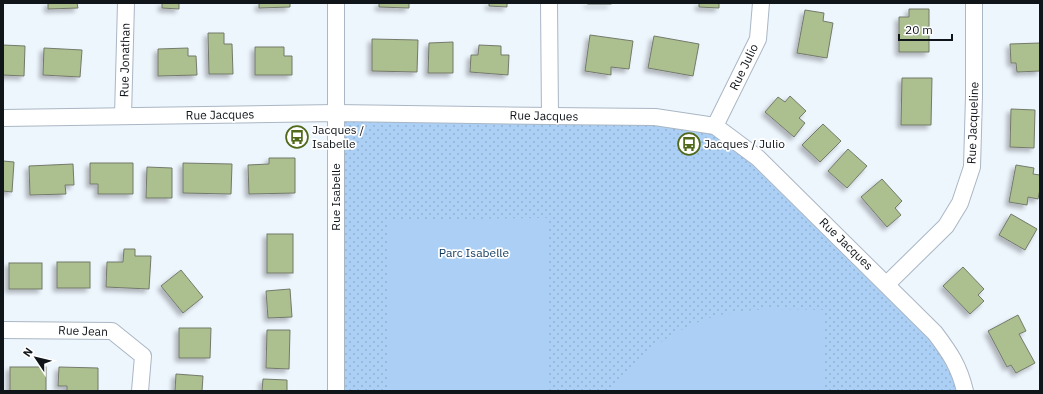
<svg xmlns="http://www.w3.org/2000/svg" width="1043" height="394" font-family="'IBM Plex Sans',sans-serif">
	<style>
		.park { fill: url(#park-dots) }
		.pitch { fill: #acd0f5 }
		.building { fill: #acbf8f; stroke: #747a6b; filter: url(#shadow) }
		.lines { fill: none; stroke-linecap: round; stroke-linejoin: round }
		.minor-casing { stroke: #aab7c4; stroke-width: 18 }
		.minor { stroke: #fff; stroke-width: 16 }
		.labels { text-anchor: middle; stroke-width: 3.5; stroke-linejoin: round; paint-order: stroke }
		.street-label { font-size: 12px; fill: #10151a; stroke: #fff }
		.poi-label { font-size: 12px; fill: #10151a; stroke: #fff; text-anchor: start }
		.park-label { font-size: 12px; fill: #0d375b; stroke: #fff }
	</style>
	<defs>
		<pattern id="park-dots" width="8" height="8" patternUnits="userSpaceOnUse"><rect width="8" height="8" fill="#acd0f5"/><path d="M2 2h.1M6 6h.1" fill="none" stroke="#93b2d1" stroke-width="1.8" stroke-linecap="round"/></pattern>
		<filter id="shadow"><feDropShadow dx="-3.5" dy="3.5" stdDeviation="2" flood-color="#0004"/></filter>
	</defs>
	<rect width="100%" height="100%" fill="#edf5fd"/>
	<polygon class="park" points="336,113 715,126 887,284 962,378 965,391 336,391"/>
	<g class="pitch">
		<polygon points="548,218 549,391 388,391 388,220"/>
		<path d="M767,309l56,1 1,81h-214c26,-33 59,-60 100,-73 18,-6 38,-7 57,-9z"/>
	</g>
	<g class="building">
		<polygon points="48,3 77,3 78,8 48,9"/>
		<polygon points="162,3 179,3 179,9 162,8"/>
		<polygon points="259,3 290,3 290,7 259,8"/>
		<polygon points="379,3 409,3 409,8 379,7"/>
		<polygon points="489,3 507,3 507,7 489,6"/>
		<rect x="588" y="3" width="23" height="1"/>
		<polygon points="699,3 719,3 719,8 699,7"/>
		<polygon points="909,9 929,9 929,52 899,52 899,17 909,17"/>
		<polygon points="805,10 824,13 823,21 833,23 827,58 797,53"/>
		<polygon points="208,33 224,33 224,44 232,44 233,74 209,74"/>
		<polygon points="590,35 633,41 629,69 611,67 611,75 585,71"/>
		<polygon points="654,36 699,44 693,76 648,68"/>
		<polygon points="372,39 418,40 417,72 372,71"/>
		<polygon points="453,42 453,73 428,73 429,43"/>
		<polygon points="1040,43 1040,71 1017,72 1016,63 1011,63 1010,44"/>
		<polygon points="3,45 25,46 24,76 3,75"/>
		<polygon points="479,45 501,46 501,55 509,55 508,75 470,72 471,55 478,55"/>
		<polygon points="255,47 284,47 284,56 292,56 292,75 255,75"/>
		<polygon points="44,48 82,50 80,77 43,75"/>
		<polygon points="188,48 188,56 196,56 197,75 158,76 158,49"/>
		<polygon points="902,78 932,78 931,125 901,125"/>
		<polygon points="790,96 806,111 799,118 805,123 794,137 765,112 778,97 785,102"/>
		<polygon points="1011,109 1035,110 1034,148 1010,147"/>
		<polygon points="823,124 841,141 820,162 802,145"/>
		<polygon points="848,149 867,166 847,188 828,171"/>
		<polygon points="269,158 295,158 295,193 249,194 248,165 269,164"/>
		<polygon points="3,161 14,162 12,192 3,191"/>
		<polygon points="90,163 133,163 133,194 98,194 98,184 90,184"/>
		<polygon points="183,163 232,164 231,194 183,193"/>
		<polygon points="73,164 74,185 65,185 66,194 30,195 29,166"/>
		<polygon points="1016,165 1034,168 1033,174 1040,175 1040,189 1038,199 1028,197 1027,205 1009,202"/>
		<polygon points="147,167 172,168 172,198 146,198"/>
		<polygon points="882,179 902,201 895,208 901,215 887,227 861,197"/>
		<polygon points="1011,214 1037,229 1025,250 999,235"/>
		<rect x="267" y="234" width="26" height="39"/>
		<polygon points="124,249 135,249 135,256 151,256 149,289 106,287 107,262 123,262"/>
		<rect x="57" y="262" width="33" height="26"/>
		<rect x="9" y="263" width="33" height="26"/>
		<polygon points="963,267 984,289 978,295 984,301 970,314 943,286"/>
		<polygon points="181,270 203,297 183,313 161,286"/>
		<polygon points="290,289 292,317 268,318 266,291"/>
		<polygon points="1018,315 1026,331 1019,334 1035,363 1016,373 1011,365 1007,367 988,331"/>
		<polygon points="179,328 211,328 210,358 179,358"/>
		<polygon points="267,330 290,330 289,369 266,368"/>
		<rect x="10" y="367" width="36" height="24"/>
		<polygon points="59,367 98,368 98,391 67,391 67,386 58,386"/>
		<polygon points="176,374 203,376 202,391 175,391"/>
		<polygon points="263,379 287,380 287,391 262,391"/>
	</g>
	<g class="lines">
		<g class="minor-casing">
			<g id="minor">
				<polyline points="336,3 336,391"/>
				<polyline points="549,3 550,116"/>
				<polyline points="123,116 126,3"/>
				<path d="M3,118l333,-5 214,3 105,1 60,9 43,32 177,175c15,20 24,33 30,58"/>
				<polyline points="715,126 758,39 761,3"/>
				<polyline points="887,284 946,226 960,203 972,167 974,96 974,3"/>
				<polyline points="3,330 112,331 143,356 140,391"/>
			</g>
		</g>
		<use href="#minor" class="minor"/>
	</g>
	<defs>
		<g id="bus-ring" transform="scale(1.15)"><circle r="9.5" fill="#fff" stroke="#50691a" stroke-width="1.5"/><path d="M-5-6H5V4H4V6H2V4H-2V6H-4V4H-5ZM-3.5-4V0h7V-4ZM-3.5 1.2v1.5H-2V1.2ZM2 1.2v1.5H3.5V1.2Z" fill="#50691a"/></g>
	</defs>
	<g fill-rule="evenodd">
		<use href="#bus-ring" x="297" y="137"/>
		<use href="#bus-ring" x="689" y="144"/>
	</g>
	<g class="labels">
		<g class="street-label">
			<text transform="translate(125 60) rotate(-89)" y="4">Rue Jonathan</text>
			<text transform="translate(744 67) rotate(-64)" y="4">Rue Julio</text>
			<text transform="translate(220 115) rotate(-1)" y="4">Rue Jacques</text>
			<text transform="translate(544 116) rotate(1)" y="4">Rue Jacques</text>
			<text transform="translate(973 123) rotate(-88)" y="4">Rue Jacqueline</text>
			<text transform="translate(336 197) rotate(-90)" y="4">Rue Isabelle</text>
			<text transform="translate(846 244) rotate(44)" y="4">Rue Jacques</text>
			<text transform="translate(83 331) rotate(2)" y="4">Rue Jean</text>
		</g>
		<g class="poi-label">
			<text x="312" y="134">Jacques /<tspan x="312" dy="14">Isabelle</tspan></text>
			<text x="704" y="148">Jacques / Julio</text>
		</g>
		<g class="park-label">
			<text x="474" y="257">Parc Isabelle</text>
		</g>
	</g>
	<rect width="1043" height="394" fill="none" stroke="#10151a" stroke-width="8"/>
	<g transform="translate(36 358) rotate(305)" stroke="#ffffff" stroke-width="3" paint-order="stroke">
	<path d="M0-3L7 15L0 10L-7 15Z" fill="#10151a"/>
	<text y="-6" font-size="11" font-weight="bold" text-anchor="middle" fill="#10151a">N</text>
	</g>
	<path d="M899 34v6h53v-6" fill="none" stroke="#10151a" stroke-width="2"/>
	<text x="905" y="34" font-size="12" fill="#10151a" stroke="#ffffff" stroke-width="3" paint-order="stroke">20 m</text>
</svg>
